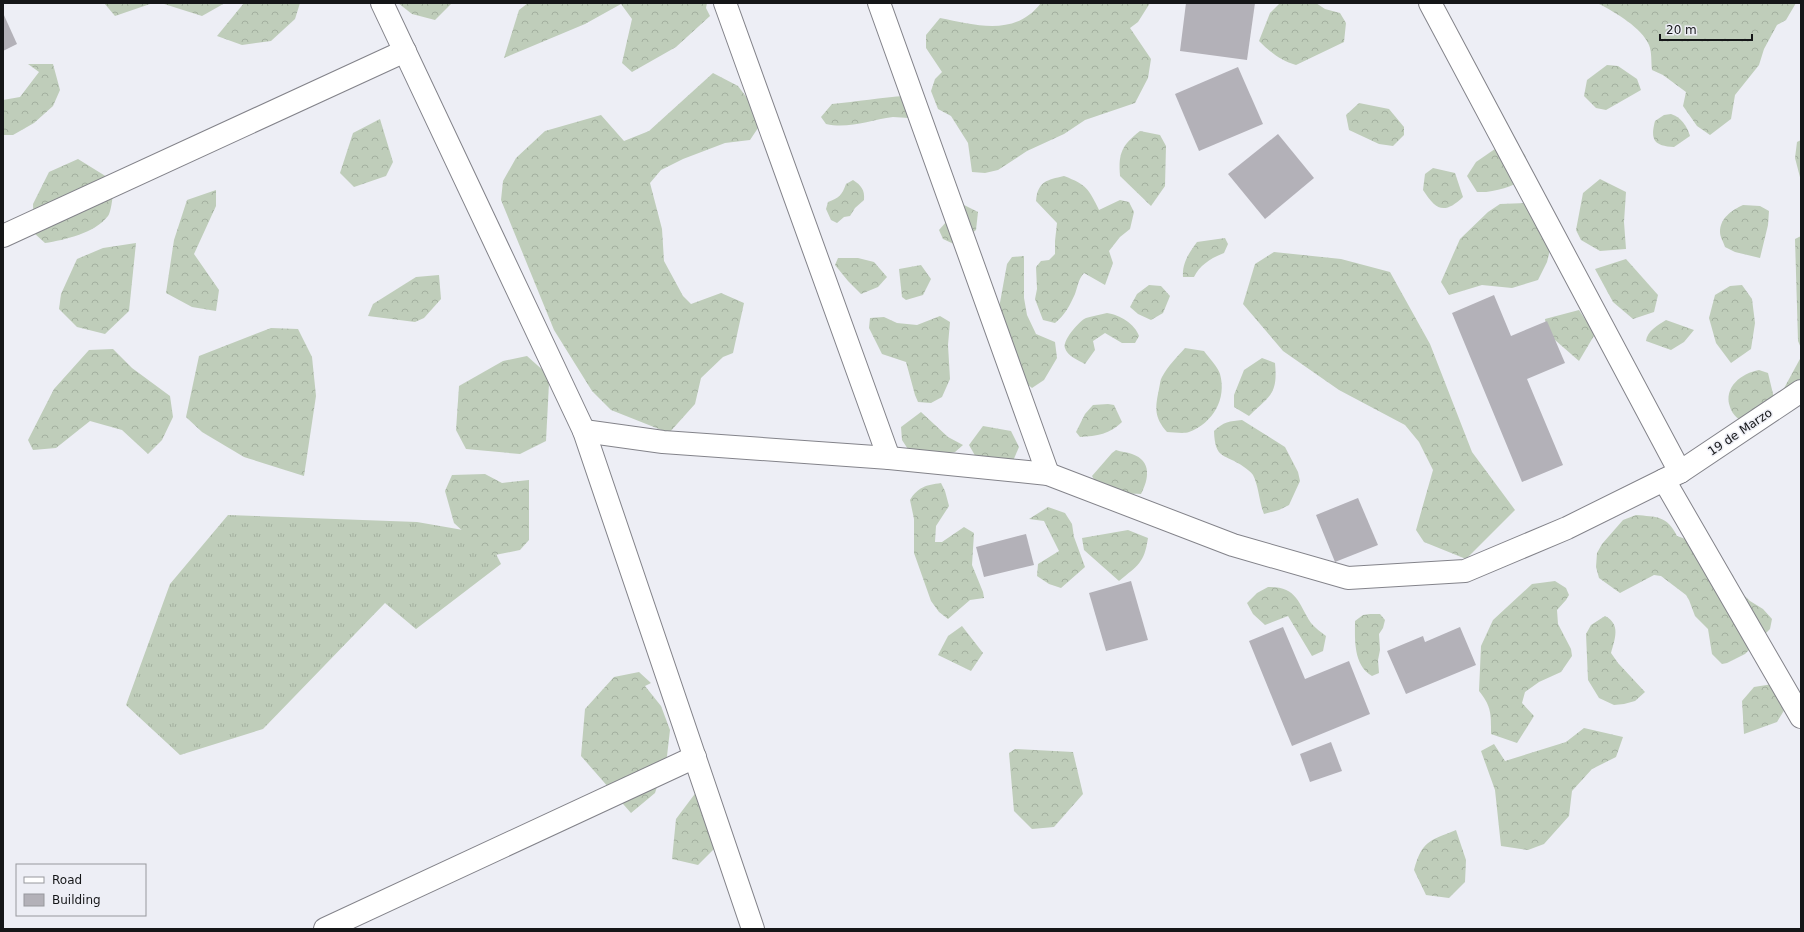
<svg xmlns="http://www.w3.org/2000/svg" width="1804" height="932" font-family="'DejaVu Sans',sans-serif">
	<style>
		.grass { fill: url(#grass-tufts) }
		.forest { fill: url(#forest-crowns) }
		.building { fill: #b3b1b8 }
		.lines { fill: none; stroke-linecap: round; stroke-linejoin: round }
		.minor-casing { stroke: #83838a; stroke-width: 24 }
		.minor { stroke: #fff; stroke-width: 22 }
		.labels { text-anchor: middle; stroke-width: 3; stroke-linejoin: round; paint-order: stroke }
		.street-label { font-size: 12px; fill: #151618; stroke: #edeef5 }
	</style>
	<defs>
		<pattern id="grass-tufts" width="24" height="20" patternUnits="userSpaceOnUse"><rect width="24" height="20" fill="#bfcdba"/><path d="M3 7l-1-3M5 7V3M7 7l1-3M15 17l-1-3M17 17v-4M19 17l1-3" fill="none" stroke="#a3af9f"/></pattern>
		<pattern id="forest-crowns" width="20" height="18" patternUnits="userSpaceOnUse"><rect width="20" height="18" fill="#bfcdba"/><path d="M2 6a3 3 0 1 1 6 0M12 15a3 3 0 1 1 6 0" fill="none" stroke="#a3af9f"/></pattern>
	</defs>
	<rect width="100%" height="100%" fill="#edeef5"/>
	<polygon class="grass" points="228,515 417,522 486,534 501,564 416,629 385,603 263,729 180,755 126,705 170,584"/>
	<g class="forest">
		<polygon points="104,3 153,3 115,16"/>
		<polygon points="161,3 225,3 202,16"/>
		<polygon points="244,3 300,3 295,19 271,41 242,45 217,36"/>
		<polygon points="398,3 452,3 435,20 412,14"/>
		<polygon points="528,3 707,3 706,8 710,16 676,47 632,72 622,63 632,19 621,4 585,24 504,58 519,10"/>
		<path d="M1041,3h109l-12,19 -8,6 21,31 -3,19 -13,25 -50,17 -21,14 -37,17 -29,19 -13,3 -13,-1 -4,-29 -17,-27 -13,-7 -7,-18 4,-12 7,-7 -16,-24v-13l14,-17c36,7 75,19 101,-15z"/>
		<path d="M1280,3h36l9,6 15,4 6,10 -2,19 -48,23c-15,-4 -26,-13 -37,-24l11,-28z"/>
		<path d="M1599,3h197l-10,17 -9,5 -13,24 -5,16 -24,30 -4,24 -21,16 -13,-9 -14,-20 3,-14 -23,-17 -11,-5c-1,-8 0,-18 -3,-25 -7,-17 -34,-33 -50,-41z"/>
		<polygon points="28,64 53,64 60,90 53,106 34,123 13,135 3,135 3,100 20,97 39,72"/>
		<polygon points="1607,65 1618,66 1637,79 1641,90 1606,110 1596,108 1584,96 1587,80"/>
		<polygon points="713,73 738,86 760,115 760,125 750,140 725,143 683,159 661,170 650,183 662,229 664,261 683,296 691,304 721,293 744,303 733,353 723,357 701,378 695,404 669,433 611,410 592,391 554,330 501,200 503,181 516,158 545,131 601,115 624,141 649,131"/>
		<path d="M906,96l3,22c-5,0 -11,-1 -16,-1 -23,3 -44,12 -67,7l-5,-7 11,-13c25,-2 49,-7 74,-8z"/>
		<polygon points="1359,103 1389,109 1404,127 1404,135 1393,146 1379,144 1349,130 1346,115"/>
		<path d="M1671,114c10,3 16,12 19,22l-16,11c-20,-1 -24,-7 -19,-26l9,-6z"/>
		<polygon points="380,119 393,162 386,176 354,187 340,173 353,133"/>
		<path d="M1140,131l20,4 6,11 -1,40 -14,20 -31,-30c-2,-23 2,-31 20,-45z"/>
		<path d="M1508,140l17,15 6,20c-15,10 -35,18 -54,17l-10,-16 9,-14z"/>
		<polygon points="1801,140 1801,181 1795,158 1797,142"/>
		<path d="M78,159l37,23c-2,8 -3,29 -7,34 -13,17 -43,24 -63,27l-11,-10 -1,-29 16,-32z"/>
		<path d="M1433,168l22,5 8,24c-19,18 -27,13 -40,-7l2,-16z"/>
		<path d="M1064,176c23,9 24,12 35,34l21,-10 9,2 5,10 -4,17 -10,8 -11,14 4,12 -8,22 -21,-12c-6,7 -6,13 -9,21 -5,11 -10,21 -20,29l-12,-3 -8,-21 2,-10 -1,-22 5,-6 8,-1 6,-6v-13l2,-18 -21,-22c2,-20 11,-21 28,-25z"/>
		<polygon points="1600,179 1626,192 1624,222 1626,249 1600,251 1581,240 1576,230 1583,193"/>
		<path d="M853,180c8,5 12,10 11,20l-9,8 -5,8 -6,1 -7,6 -6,-3 -5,-11 2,-7c11,-4 14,-7 18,-18z"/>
		<polygon points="216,190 216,206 194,254 219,290 216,311 192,307 166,293 174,240 187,200"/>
		<polygon points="1548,202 1555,230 1547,262 1538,280 1512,288 1482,285 1449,295 1441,282 1460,239 1488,212 1500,204"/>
		<polygon points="962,204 978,212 976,230 956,245 943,239 939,230"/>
		<path d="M1743,205l17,1 9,5 -1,14 -8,33 -25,-6 -10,-5c-1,-4 -5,-10 -5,-15 0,-14 12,-22 23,-27z"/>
		<polygon points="1801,236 1801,348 1798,341 1795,239"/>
		<path d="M1225,238l3,6 -4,9c-13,5 -24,12 -30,24h-11c-1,-14 6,-24 14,-35z"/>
		<polygon points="136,243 129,311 105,334 77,327 59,309 61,294 77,259 103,248"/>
		<polygon points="1274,252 1341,259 1390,272 1430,344 1472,452 1515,510 1466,559 1424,542 1416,530 1433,470 1419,442 1405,425 1339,390 1283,351 1243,304 1255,264"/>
		<polygon points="1024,256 1024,298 1027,315 1036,334 1055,342 1057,358 1044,380 1032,388 1018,377 999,308 1007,264 1012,257"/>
		<polygon points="838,258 858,258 874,262 887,277 878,287 861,294 848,281 835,265"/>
		<polygon points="1626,259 1658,295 1654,312 1633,319 1613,302 1595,269"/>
		<polygon points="921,265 931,279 923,295 906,300 902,297 899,269"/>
		<polygon points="439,275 441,299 424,318 415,322 368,316 373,304 416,277"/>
		<polygon points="1149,285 1161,286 1170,296 1163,313 1151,320 1138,314 1130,307 1137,294"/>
		<polygon points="1742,285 1752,299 1755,323 1751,349 1731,363 1716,343 1709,318 1715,295 1730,286"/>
		<polygon points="1579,310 1595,334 1579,361 1547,333 1545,319"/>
		<path d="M1107,313c13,2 28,11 32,23l-4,7h-13l-17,-10 -12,8 2,9 -10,14c-7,-4 -18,-8 -20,-16 -3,-7 14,-27 21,-30 6,-2 14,-3 21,-5z"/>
		<polygon points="940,316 950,322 948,345 950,379 942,397 931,403 918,402 915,395 906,362 882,354 869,328 870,318 884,317 897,323 917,325"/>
		<path d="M1666,320l28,10 -10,12 -13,8 -25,-9c1,-10 12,-16 20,-21z"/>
		<polygon points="271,328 298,329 312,357 316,396 304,476 244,457 202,432 186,417 199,356"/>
		<path d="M1185,348l19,3c5,7 14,16 16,23 7,25 -7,49 -31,58 -6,2 -15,0 -22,0 -13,-15 -12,-24 -8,-43 1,-4 1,-9 3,-12 6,-11 15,-20 23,-29z"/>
		<polygon points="113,349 132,368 170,396 173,417 162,440 148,454 122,430 90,421 56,448 33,450 28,440 54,389 89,350"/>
		<polygon points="527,356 546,373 549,383 546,441 520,454 466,449 456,430 459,386 503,361"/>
		<polygon points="1801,357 1801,397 1782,392"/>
		<path d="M1262,358l13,5c3,32 -5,32 -26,53l-15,-9v-12l10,-25z"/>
		<path d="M1759,370l9,3 6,25 -28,27c-6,-5 -14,-10 -16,-18 -7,-20 12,-34 29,-37z"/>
		<path d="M1108,404l6,1 8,17c-12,12 -25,14 -42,15l-4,-5 9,-18 8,-9z"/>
		<polygon points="921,412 948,437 963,445 955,452 915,460 902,440 901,427"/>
		<path d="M1242,420l43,27 13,25 2,9 -11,24 -10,5 -15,4c-5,-12 -5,-27 -11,-39 -2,-3 -6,-6 -9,-8 -19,-14 -29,-6 -30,-36 9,-9 16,-10 28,-11z"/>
		<polygon points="983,426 1011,431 1019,447 1010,468 977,459 969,445"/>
		<path d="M1116,450c5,2 11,2 16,4 20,7 17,25 9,40 -21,-1 -38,4 -49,-18l20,-23z"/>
		<polygon points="485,474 502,483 529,480 529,540 520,550 490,556 454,523 445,491 452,475"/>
		<path d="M941,483l4,8 4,15 -13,20 -1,16h7l22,-15 10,6 -2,32 11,27 1,6 -14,2 -22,19 -9,-7 -8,-11 -17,-48v-34l-4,-19c8,-13 16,-15 31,-17z"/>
		<polygon points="1048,507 1065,513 1072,524 1074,537 1085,567 1061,588 1049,584 1037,576 1038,564 1059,551 1044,521 1029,519"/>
		<path d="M1636,515c20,2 31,0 41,21l20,7 19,24 17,8 3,13 14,13 13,8 9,10 -2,10 -25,25 -18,9 -5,1 -10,-10 -4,-25 -13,-13 -6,-16 -3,-5 -25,-19 -7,-1 -34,18 -21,-15 -3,-11 1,-14 5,-9 21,-24z"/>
		<path d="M1128,530l20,8c-4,26 -10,27 -29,43l-35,-31 -2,-12z"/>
		<path d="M1555,581l11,7 3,7 -3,5 -9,10 1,14 13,25 1,7 -11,16 -22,10 -14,10 -3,11 12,13 -17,27 -26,-9c0,-19 1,-27 -12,-43l2,-45 12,-26 39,-36z"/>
		<path d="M1268,587c29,-1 30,16 43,36 4,5 10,9 15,13l-3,15 -11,5 -24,-40 -23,9 -12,-11 -6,-11 10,-10z"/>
		<path d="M1370,614h10l5,6 -2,8 -4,6 1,16 -2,10 1,13 -7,3c-19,-11 -17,-37 -17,-55l8,-6z"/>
		<path d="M1605,616c16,8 10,23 6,37l7,10 27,29 -10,9 -11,3 -10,1 -15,-7 -11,-18 -2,-46 5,-9z"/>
		<polygon points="962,626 983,653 971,671 938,655 948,636"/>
		<polygon points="639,672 651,683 645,686 661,706 670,730 667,756 655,793 631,813 581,756 585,709 614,677"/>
		<polygon points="1779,683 1788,704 1777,722 1744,734 1742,701 1754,687"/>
		<polygon points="1584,728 1623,737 1616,757 1592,769 1572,791 1569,816 1544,844 1528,850 1501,846 1495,790 1481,751 1494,744 1505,761 1566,742"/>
		<polygon points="1015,749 1073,752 1083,794 1054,827 1032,829 1014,811 1009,753"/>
		<polygon points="697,791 724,839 698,865 672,859 676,819"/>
		<path d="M1456,830l10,30 -1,22 -16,16 -23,-3 -12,-25c8,-29 15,-29 42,-40z"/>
	</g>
	<g class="building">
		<polygon points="1186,3 1255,3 1247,60 1180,51"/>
		<polygon points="3,13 17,44 3,51"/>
		<polygon points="1238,67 1263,124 1199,151 1175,94"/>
		<polygon points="1278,134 1314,178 1265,219 1228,174"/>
		<polygon points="1494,295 1511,336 1547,321 1565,363 1527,379 1563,465 1522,482 1452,313"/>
		<polygon points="1358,498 1378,545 1335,562 1316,515"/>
		<polygon points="1026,534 1034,565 984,577 976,547"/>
		<polygon points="1131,581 1148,640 1106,651 1089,593"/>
		<polygon points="1283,627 1305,679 1349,661 1370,714 1292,746 1249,641"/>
		<polygon points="1460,627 1476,665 1406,694 1387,651 1423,636 1425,642"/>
		<polygon points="1331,742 1342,771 1310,782 1300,754"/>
	</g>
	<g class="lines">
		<g class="minor-casing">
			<g id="minor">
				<polyline points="382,3 584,431 753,929"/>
				<polyline points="725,3 889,458"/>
				<polyline points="879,3 1048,474"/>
				<polyline points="1430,3 1680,472"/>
				<polyline points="3,236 405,51"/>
				<polyline points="584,431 663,442 889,458 1048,474 1233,545 1348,578 1465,571 1567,528 1680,472 1801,391"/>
				<polyline points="1664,480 1801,717"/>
				<polyline points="325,929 695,757"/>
			</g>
		</g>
		<use href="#minor" class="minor"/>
	</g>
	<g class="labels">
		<g class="street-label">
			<text transform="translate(1740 432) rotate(-34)" y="4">19 de Marzo</text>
		</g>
	</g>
	<rect width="1804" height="932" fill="none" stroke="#151618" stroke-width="8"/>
	<rect x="16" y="864" width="130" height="52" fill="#edeef5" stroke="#97989d"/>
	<rect x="24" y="877" width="20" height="6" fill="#ffffff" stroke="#97989d"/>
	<text x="52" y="884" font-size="12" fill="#151618">Road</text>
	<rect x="24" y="894" width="20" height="12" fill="#b3b1b8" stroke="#97989d"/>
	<text x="52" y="904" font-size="12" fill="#151618">Building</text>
	<path d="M1660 34v6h92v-6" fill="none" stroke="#151618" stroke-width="2"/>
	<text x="1666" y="34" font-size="12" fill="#151618" stroke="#edeef5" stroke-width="3" paint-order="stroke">20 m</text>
</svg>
